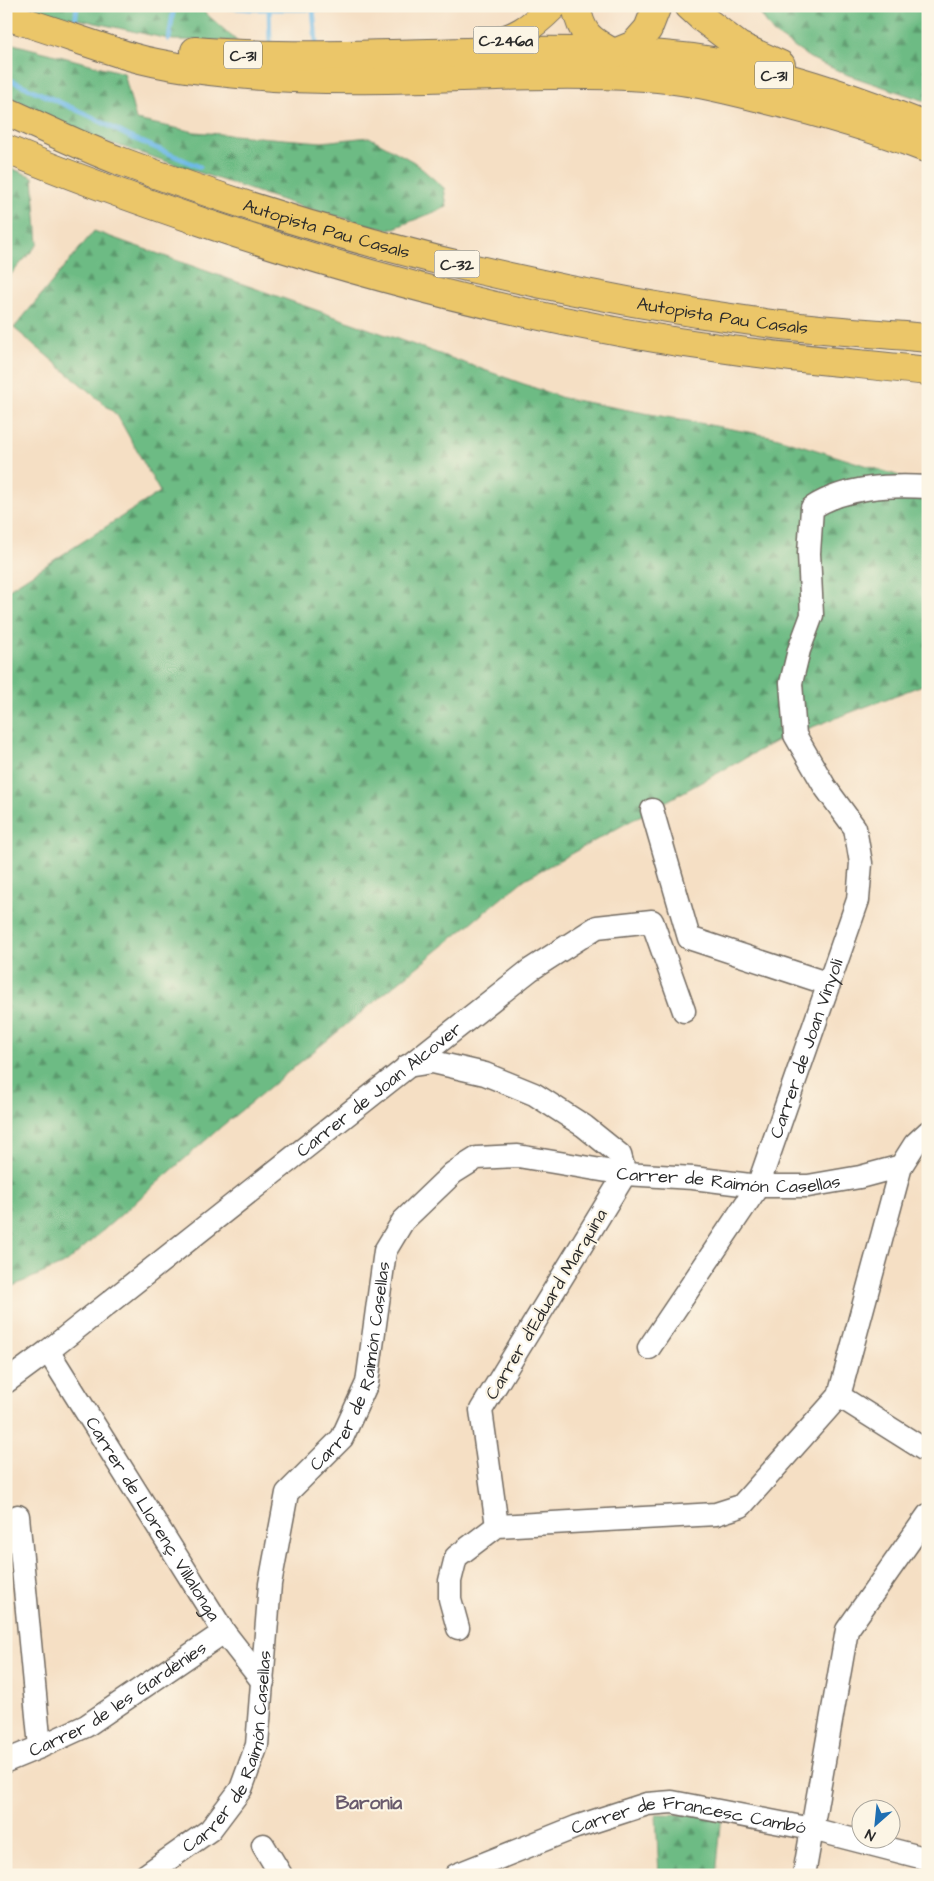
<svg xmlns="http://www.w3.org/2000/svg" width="934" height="1881" font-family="'Architects Daughter',sans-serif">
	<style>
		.forest { fill: url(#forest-firs); stroke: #4c7358 }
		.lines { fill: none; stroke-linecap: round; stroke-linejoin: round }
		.stream { stroke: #6eb9e7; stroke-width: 5 }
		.minor-casing { stroke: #726a61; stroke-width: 25 }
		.major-casing { stroke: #726a61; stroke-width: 30 }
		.highway-casing { stroke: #726a61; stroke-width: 30 }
		.minor { stroke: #fff; stroke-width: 22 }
		.major { stroke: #ebc669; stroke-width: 28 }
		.highway { stroke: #ebc669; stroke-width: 28 }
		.labels { text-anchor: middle; stroke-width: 4.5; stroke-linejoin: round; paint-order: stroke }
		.shield { fill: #fcf5e5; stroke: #6a6863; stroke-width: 1 }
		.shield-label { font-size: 16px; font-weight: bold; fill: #2b2b2b }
		.street-label { font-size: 18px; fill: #2b2b2b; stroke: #fcf5e5 }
		.neighbourhood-label { font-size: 19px; font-weight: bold; fill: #695a6c; stroke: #fcf5e5 }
	</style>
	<defs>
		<pattern id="forest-firs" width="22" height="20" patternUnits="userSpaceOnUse" patternTransform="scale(1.25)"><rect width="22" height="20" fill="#6dbb84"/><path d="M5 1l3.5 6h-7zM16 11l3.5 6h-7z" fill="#5a986c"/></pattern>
	</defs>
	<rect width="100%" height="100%" fill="#fcf5e5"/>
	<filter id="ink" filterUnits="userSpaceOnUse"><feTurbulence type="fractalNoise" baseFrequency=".02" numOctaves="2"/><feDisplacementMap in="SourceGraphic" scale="10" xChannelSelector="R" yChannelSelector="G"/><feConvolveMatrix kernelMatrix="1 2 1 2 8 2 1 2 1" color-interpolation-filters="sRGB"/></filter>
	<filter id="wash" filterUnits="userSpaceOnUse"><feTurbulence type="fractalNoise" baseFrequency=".0096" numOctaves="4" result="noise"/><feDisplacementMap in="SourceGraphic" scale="20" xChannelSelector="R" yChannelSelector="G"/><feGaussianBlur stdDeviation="1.12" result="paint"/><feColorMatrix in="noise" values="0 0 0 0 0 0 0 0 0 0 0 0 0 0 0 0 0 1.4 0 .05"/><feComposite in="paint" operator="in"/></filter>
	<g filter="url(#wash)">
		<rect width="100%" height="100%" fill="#f5dfc4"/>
		<g class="forest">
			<polygon points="19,6 185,6 202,10 237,41 173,40"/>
			<polygon points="755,6 928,6 928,102 848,75 810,58 773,33"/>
			<polygon points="6,42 124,73 136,120 195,132 322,142 369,137 414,162 444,188 447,207 389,230 302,207 84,134 6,95"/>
			<polygon points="6,166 33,177 38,244 6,280"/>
			<polygon points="94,231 563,398 775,437 928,485 928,683 778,740 525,879 222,1126 66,1263 6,1289 6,591 160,492 117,415 14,328"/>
			<polygon points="656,1814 722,1815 716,1875 659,1875"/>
		</g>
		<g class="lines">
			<g class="stream">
				<polyline points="214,6 251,9 336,9"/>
				<polyline points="269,8 270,43"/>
				<polyline points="313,9 316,42"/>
				<polyline points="75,23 77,6"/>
				<polyline points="169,39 174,6"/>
				<polyline points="6,78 90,116 128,136 200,167"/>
			</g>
		</g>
	</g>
	<g filter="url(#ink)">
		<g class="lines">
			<g class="minor-casing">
				<g id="minor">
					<polyline points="652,810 689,938 829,984"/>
					<polyline points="407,1066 433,1062 485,1074 534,1094 584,1126 620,1155 625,1174 481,1410 497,1526"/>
					<path id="s1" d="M649,1348l109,-162 100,-286 3,-37 -6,-35 -30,-41 -30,-52 -4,-52 8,-33 13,-35 -3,-62 3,-45c34,-22 77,-23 116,-21"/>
					<path id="s2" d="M48,1351l176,281 39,50"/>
					<path id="s3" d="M6,1382l42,-31 482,-381 67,-43 55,-6 32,90"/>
					<polyline points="839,1396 928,1452"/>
					<polyline points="18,1516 40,1747"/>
					<polyline points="458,1628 450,1599 450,1581 456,1557 497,1526 716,1514 741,1506 839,1396 901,1166"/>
					<path id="s4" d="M6,1761l34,-14 46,-21 138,-94"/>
					<polyline points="263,1845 281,1875"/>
					<path id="s5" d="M146,1875l64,-45 31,-41 16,-44 13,-161 17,-91 55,-55 25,-55 18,-132 18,-30 50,-48 24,-15 41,-2 107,18 68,4 65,8h50l52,-9 41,-11 14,-22 13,-12"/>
					<path id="s6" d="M456,1875l120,-48 71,-23 25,-2 140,27 116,30"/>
					<polyline points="804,1875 847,1630 928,1515"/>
				</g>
			</g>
			<g class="major-casing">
				<g id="major">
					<path d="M576,6c6,31 15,34 39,48"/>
					<polyline points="689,6 702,18 739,46 781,65"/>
					<path d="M6,16c43,13 84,28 126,41 35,10 80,15 117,18 132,12 264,-6 396,2 37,2 75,11 111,20 58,14 116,30 172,52"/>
					<path d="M485,45c30,-6 46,-17 68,-39"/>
					<path d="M195,51c156,13 312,-9 468,4 91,7 180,38 265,72"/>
					<polyline points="612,54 634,45 648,29 657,6"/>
				</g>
			</g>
			<g class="highway-casing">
				<g id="highway">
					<path id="s7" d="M6,111c38,17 76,36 114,50 208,78 426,132 645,162 54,7 109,10 163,15"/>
					<path d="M6,149c66,28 134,52 202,75 170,57 347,102 525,126 65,9 130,14 195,21"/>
				</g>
			</g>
			<use href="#minor" class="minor"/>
			<use href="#major" class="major"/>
			<use href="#highway" class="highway"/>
		</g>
	</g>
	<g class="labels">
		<g class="shield">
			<rect x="473.5" y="26.5" width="65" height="27" rx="4"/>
			<rect x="224" y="41.5" width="38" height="27" rx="4"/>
			<rect x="755" y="61.5" width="38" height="27" rx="4"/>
			<rect x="434.5" y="250.5" width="45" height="27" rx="4"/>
		</g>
		<g class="shield-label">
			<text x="506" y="46">C-246a</text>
			<text x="243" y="61">C-31</text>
			<text x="774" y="81">C-31</text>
			<text x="457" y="270">C-32</text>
		</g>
		<g class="street-label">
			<text dy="6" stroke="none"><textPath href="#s7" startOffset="342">Autopista Pau Casals</textPath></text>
			<text dy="6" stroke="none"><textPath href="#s7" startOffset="748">Autopista Pau Casals</textPath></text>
			<text dy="6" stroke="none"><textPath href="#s1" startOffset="341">Carrer de Joan Vinyoli</textPath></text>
			<text dy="6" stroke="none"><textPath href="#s3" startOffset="474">Carrer de Joan Alcover</textPath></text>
			<text dy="6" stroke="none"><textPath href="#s5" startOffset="1088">Carrer de Raimón Casellas</textPath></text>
			<text transform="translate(546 1304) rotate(-59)" y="6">Carrer d'Eduard Marquina</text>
			<text dy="6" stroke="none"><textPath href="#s5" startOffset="579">Carrer de Raimón Casellas</textPath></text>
			<text dy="6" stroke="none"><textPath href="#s2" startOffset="198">Carrer de Llorenç Villalonga</textPath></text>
			<text dy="6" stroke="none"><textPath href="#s4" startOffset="128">Carrer de les Gardènies</textPath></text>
			<text dy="6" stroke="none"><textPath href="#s5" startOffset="159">Carrer de Raimón Casellas</textPath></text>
			<text dy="6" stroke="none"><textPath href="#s6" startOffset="245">Carrer de Francesc Cambó</textPath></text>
		</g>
		<g class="neighbourhood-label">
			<text x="369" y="1809">Baronia</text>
		</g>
	</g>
	<rect width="934" height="1881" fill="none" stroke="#fcf5e5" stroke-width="25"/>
	<g transform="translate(876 1824) rotate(207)"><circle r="24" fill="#fcf5e5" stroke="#a8a49b"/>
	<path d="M0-4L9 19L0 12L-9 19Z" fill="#1f6fb2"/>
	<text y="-8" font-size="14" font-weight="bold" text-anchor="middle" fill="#2b2b2b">N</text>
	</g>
</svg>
